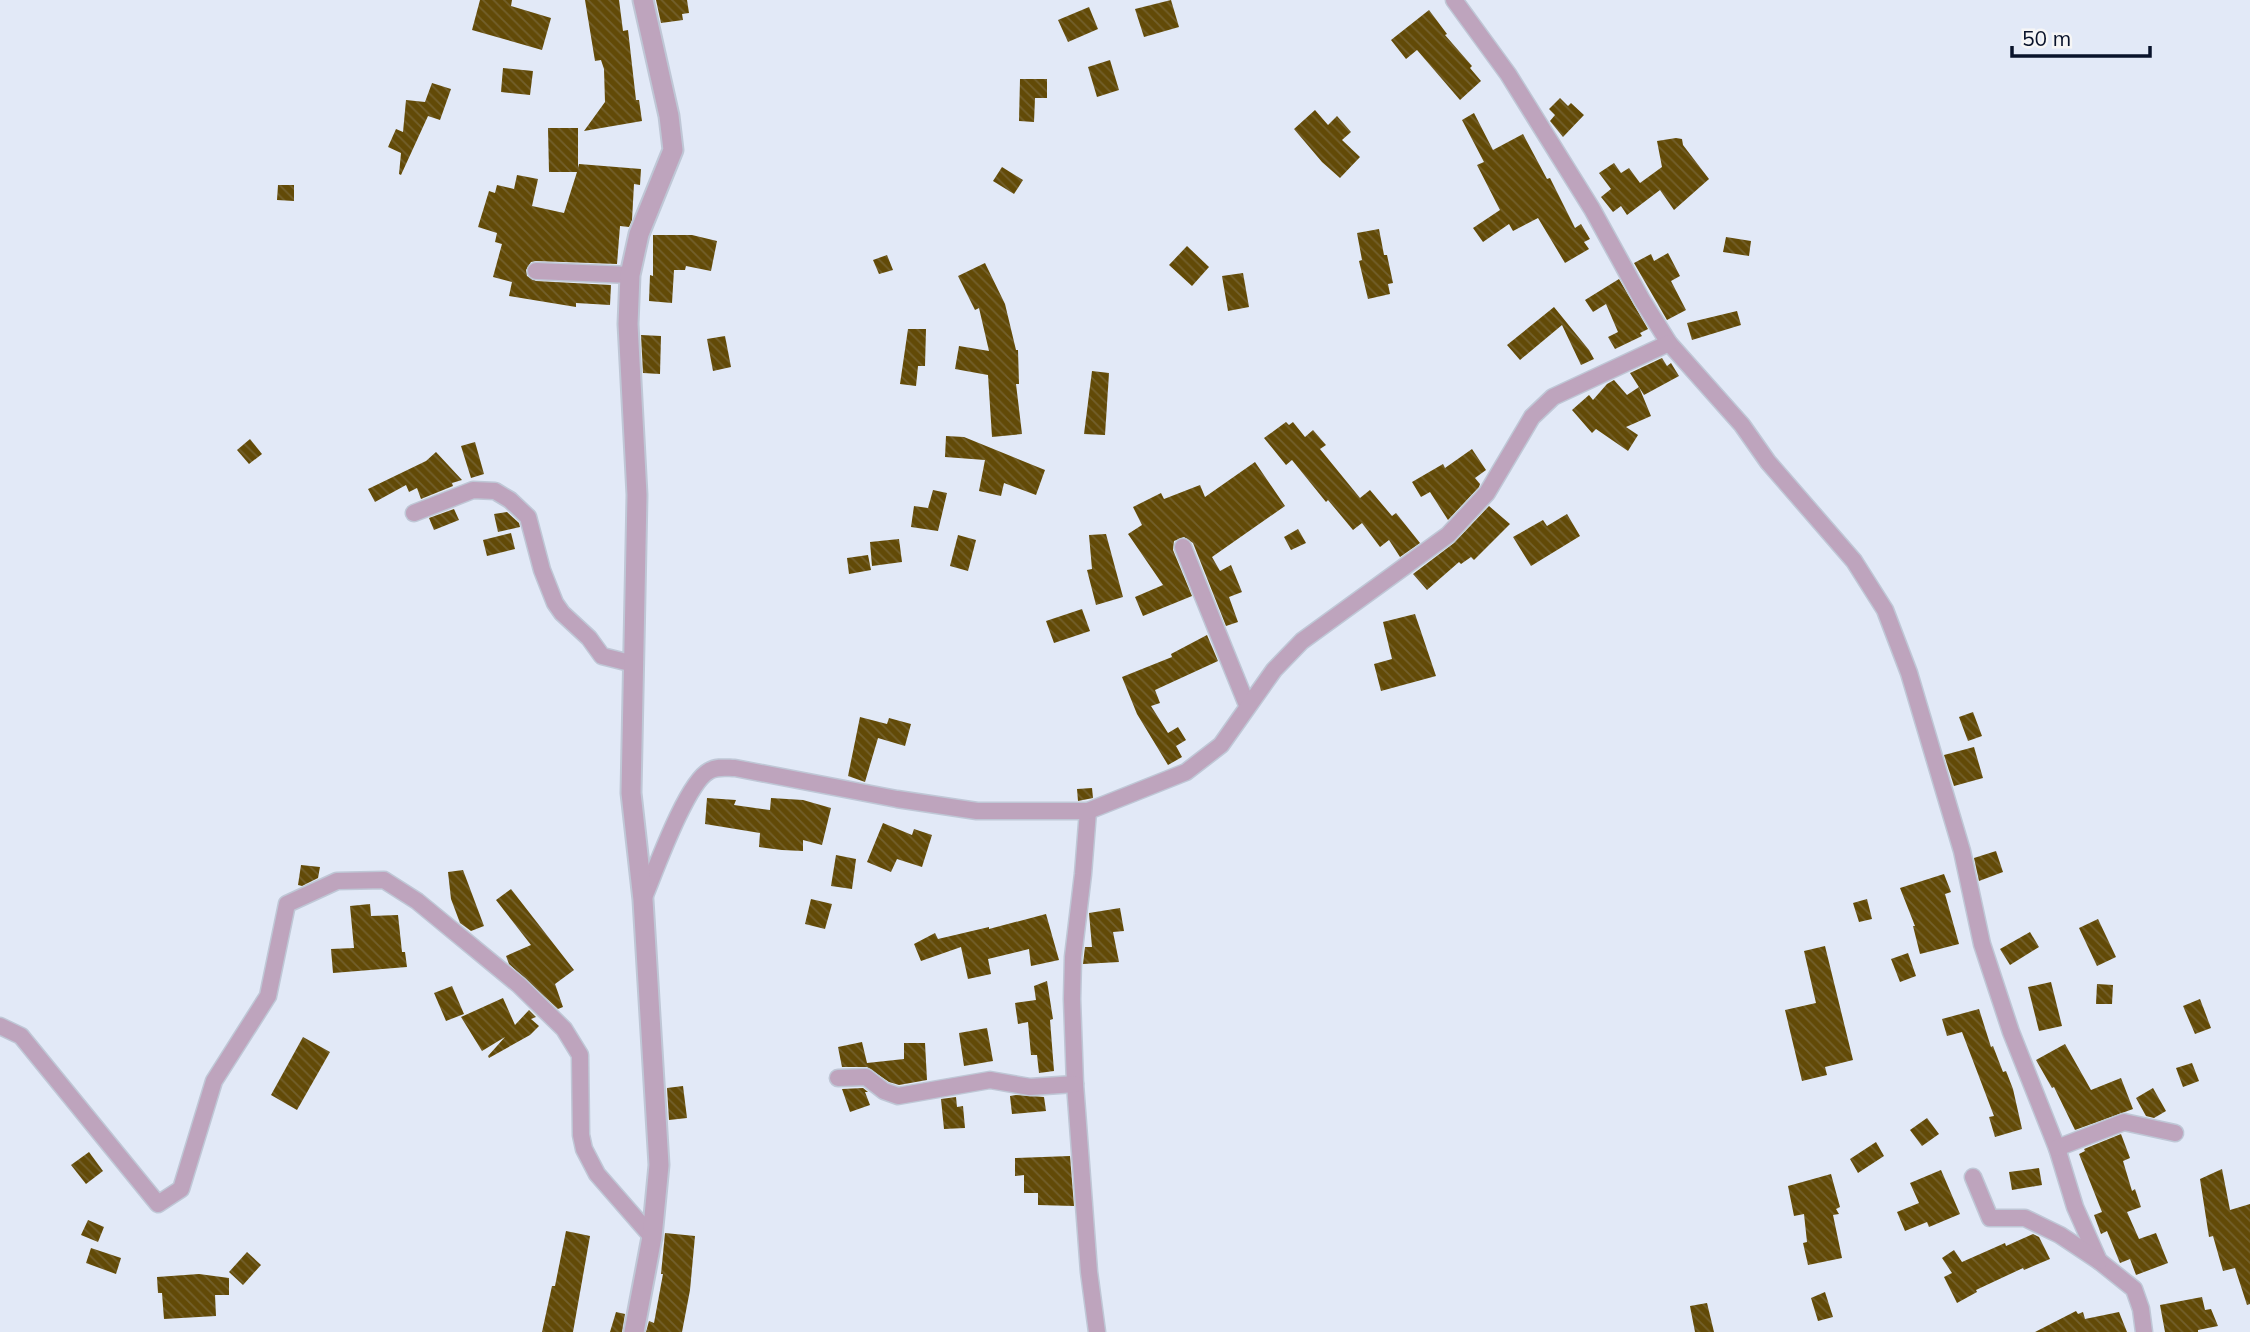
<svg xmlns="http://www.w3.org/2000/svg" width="2250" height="1332" font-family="Mulish,sans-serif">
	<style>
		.building { fill: url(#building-back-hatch) }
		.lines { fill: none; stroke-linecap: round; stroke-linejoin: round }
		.minor-casing { stroke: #bfc7d6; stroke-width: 19 }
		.tertiary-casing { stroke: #bfc7d6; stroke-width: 23 }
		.minor { stroke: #bea4bd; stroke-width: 16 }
		.tertiary { stroke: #bea4bd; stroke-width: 19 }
	</style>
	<defs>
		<pattern id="building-back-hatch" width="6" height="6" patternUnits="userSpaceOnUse" patternTransform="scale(1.75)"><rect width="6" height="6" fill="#624a07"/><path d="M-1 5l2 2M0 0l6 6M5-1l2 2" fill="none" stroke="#73602c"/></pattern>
	</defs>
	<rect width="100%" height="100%" fill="#e2e9f7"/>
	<g class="building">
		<polygon points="480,0 512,0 511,6 551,18 542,50 472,30"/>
		<polygon points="585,0 619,0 623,31 628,30 636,100 639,100 642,121 584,131 605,102 604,69 601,60 595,61"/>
		<polygon points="656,0 687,0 689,13 682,14 683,20 661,23"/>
		<polygon points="1171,0 1179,27 1144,37 1135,9"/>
		<polygon points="1089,7 1098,29 1068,42 1058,20"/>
		<polygon points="1429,10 1447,34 1445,35 1472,66 1470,68 1481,81 1460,100 1417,50 1406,59 1391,40"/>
		<polygon points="1110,60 1119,90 1097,97 1088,67"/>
		<polygon points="503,68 533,71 530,95 501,92"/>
		<polygon points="1020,79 1047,79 1047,98 1035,98 1034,122 1019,121"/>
		<polygon points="432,83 451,89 440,120 428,116 401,175 399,174 401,153 388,147 396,129 403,132 406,100 425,102"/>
		<polygon points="1560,98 1568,106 1571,103 1584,115 1563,137 1550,121 1555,115 1549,109"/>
		<polygon points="1315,110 1328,125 1337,116 1351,132 1342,140 1360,157 1340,178 1322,162 1294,129"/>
		<polygon points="1474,113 1493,150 1523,134 1547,179 1550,178 1575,228 1581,224 1590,239 1584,242 1589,249 1565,263 1538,218 1513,231 1509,224 1483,242 1473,228 1500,210 1477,165 1484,162 1462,120"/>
		<polygon points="548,128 578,128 578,168 579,164 641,169 640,185 634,184 632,220 629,227 620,226 617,264 536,261 531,262 526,270 527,276 536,281 611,285 610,305 576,303 576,307 509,296 512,282 493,277 502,244 495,242 497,233 478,227 489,191 495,193 497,185 514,189 517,175 538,179 532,206 564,213 577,172 549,172"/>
		<polygon points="1676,138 1682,139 1683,145 1709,179 1674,210 1660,190 1627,215 1621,206 1613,212 1601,197 1611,189 1599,173 1614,163 1621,173 1629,168 1640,183 1662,167 1657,141"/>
		<polygon points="1002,167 1023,180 1014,194 993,181"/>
		<polygon points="278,185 294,185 294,201 277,200"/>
		<polygon points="1379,229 1384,255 1387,255 1393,283 1388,284 1390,294 1368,299 1359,261 1362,260 1357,233"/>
		<polygon points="653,235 692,235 717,241 711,271 686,266 685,270 674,270 672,303 649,301 650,275 653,276"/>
		<polygon points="1726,237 1751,241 1749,256 1723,252"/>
		<polygon points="1187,246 1209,267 1192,286 1169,265"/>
		<polygon points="1668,253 1680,276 1671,281 1686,310 1667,320 1634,263 1651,254 1654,261"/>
		<polygon points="887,255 893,270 879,274 873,260"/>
		<polygon points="985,263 1005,304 1016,350 1018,350 1019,384 1016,384 1022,434 992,437 988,375 955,369 959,346 989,351 979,308 975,310 958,276"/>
		<polygon points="1243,273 1249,307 1228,311 1222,276"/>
		<polygon points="1619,279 1648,329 1640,333 1642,336 1615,349 1608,337 1618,332 1606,304 1593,312 1585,300"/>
		<polygon points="1554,307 1589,350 1594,359 1581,365 1562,325 1520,360 1507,345"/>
		<polygon points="1737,311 1741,325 1692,340 1687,323"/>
		<polygon points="908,329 926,329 925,366 918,366 916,386 900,384"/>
		<polygon points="641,335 661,336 660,374 643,373"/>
		<polygon points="725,336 731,367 713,371 707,339"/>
		<polygon points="1662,358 1667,366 1671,363 1679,376 1644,395 1630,373"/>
		<polygon points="1092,371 1109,373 1105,435 1084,434"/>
		<polygon points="1614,380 1627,395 1639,387 1651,416 1626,427 1638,435 1628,451 1596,429 1592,433 1572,410 1589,395 1593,400 1607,384"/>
		<polygon points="1286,422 1289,425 1293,422 1305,437 1313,430 1326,445 1320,449 1360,498 1370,490 1392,516 1396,513 1420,543 1400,557 1389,540 1380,547 1362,523 1353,530 1328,500 1326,502 1292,460 1286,465 1264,438"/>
		<polygon points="946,436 964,437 1045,470 1036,495 1004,483 1001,496 979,491 985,460 945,457"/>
		<polygon points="250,439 262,454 249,464 237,450"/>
		<polygon points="475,442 484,474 471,478 461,446"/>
		<polygon points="1472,449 1486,470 1475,478 1480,484 1479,487 1448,520 1430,492 1421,497 1412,482 1443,464 1445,468"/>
		<polygon points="436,452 462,480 452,483 453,486 421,499 417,488 409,492 406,485 375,502 368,489 426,461"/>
		<polygon points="1255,462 1285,506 1212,557 1220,571 1231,565 1242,592 1229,597 1238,622 1226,626 1193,543 1184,537 1174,541 1173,550 1192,596 1143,616 1135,597 1163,585 1128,534 1142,525 1133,507 1161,493 1164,499 1200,485 1205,497"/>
		<polygon points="933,490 947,493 938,531 911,527 914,506 928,508"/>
		<polygon points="1489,506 1510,524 1474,560 1471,557 1461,564 1459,562 1427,590 1413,574 1454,543"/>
		<polygon points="454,509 459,520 434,530 429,518"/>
		<polygon points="507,512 519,523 520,527 498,532 494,514"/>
		<polygon points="1567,514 1580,536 1531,566 1513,537 1543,520 1547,526"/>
		<polygon points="1298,529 1306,543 1291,550 1284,537"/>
		<polygon points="511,533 515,549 487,556 483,540"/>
		<polygon points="1106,534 1123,597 1096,605 1087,570 1092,569 1089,535"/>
		<polygon points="958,535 976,540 968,571 950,566"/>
		<polygon points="899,539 902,562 872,566 870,542"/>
		<polygon points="868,555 871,570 849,574 847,558"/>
		<polygon points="1082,609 1090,631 1054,643 1046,621"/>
		<polygon points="1415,614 1436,676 1381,691 1374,664 1392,659 1383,622"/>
		<polygon points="1207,635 1218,661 1155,690 1160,703 1151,706 1168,733 1178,727 1186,740 1176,746 1182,757 1168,765 1137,714 1122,677 1172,657 1171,654"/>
		<polygon points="1973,712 1982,736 1968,741 1959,717"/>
		<polygon points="860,717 887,724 889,718 911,724 905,746 878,738 865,782 848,776"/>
		<polygon points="1974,747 1983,778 1954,786 1944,755"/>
		<polygon points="1092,788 1093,798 1078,801 1077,789"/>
		<polygon points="707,798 736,800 734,805 770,810 771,798 803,800 831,808 822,845 803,840 803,851 782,850 759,847 760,833 705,824"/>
		<polygon points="883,823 912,835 914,829 932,835 922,867 897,859 891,872 867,862"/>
		<polygon points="1996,851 2003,872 1979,881 1974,858"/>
		<polygon points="836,855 856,859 852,889 831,886"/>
		<polygon points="301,865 320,867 318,878 302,886 298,885"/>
		<polygon points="463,870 484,926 471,931 460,923 451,899 448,872"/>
		<polygon points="1944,874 1951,892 1945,894 1959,944 1920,954 1913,926 1915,926 1900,888"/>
		<polygon points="511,889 574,970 555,984 563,1007 558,1009 509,964 506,956 531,945 496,900"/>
		<polygon points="811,899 832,904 825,929 805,924"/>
		<polygon points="1867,899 1872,919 1859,922 1853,903"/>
		<polygon points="370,904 371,916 398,915 402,952 405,952 407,967 333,973 331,949 354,948 350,906"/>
		<polygon points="1120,908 1124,931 1113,932 1119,962 1083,964 1085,947 1092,947 1089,913"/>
		<polygon points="1046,914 1059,960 1031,966 1029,949 988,959 991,974 968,979 961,947 921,961 914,944 935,933 938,939 989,927 989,929"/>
		<polygon points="2098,919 2116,957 2097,966 2079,928"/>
		<polygon points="2030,932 2039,947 2010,965 2000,949"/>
		<polygon points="1825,946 1853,1060 1825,1067 1827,1075 1802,1081 1785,1010 1816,1003 1804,951"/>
		<polygon points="1908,953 1916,976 1900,982 1891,959"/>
		<polygon points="1047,981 1053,1019 1050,1020 1054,1071 1039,1073 1037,1055 1031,1055 1028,1022 1018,1024 1015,1003 1036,1000 1034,986"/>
		<polygon points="2051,982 2062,1026 2039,1031 2028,987"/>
		<polygon points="2097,984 2113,985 2112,1004 2096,1004"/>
		<polygon points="452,986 464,1014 446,1021 434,993"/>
		<polygon points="503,998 515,1025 529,1010 536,1017 531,1019 539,1026 530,1035 489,1058 488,1056 505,1037 482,1051 461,1017"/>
		<polygon points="2200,999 2211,1028 2195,1034 2183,1006"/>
		<polygon points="1979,1009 1991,1047 1993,1046 2003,1072 2006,1071 2013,1089 2022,1129 1995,1137 1989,1117 1994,1116 1962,1032 1947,1036 1942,1019"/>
		<polygon points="987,1028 993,1061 964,1066 959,1033"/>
		<polygon points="303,1037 330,1052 297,1110 271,1095"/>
		<polygon points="862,1042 867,1063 904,1059 904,1043 925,1043 927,1080 899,1085 889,1082 867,1067 842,1067 838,1047"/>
		<polygon points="2065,1044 2091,1090 2121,1078 2133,1109 2075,1130 2054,1087 2052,1088 2036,1060"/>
		<polygon points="2192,1063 2199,1081 2183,1087 2176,1068"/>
		<polygon points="683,1086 687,1118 669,1120 667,1088"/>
		<polygon points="863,1088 868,1092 865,1092 870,1105 850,1112 842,1089"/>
		<polygon points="2153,1088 2166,1111 2154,1118 2146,1116 2136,1098"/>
		<polygon points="1016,1095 1044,1097 1046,1111 1012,1114 1010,1096"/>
		<polygon points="956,1097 957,1107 963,1106 965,1128 944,1129 941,1099"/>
		<polygon points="1927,1118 1939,1134 1922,1146 1910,1130"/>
		<polygon points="2121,1134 2130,1158 2123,1161 2132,1191 2135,1189 2141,1207 2127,1212 2139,1239 2156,1233 2168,1263 2136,1275 2130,1259 2120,1263 2107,1231 2101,1234 2094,1215 2102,1212 2079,1154 2085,1151 2084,1149"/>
		<polygon points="1876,1142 1884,1156 1858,1173 1850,1159"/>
		<polygon points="89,1152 103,1171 86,1184 71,1165"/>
		<polygon points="1070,1156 1074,1206 1038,1205 1038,1193 1024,1193 1024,1175 1015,1176 1015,1158"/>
		<polygon points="2039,1168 2042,1185 2012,1190 2009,1172"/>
		<polygon points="2222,1169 2230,1210 2250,1204 2250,1304 2247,1305 2235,1268 2223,1271 2213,1236 2209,1237 2200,1179"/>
		<polygon points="1941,1170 1960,1214 1929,1227 1927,1222 1905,1231 1897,1212 1919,1203 1910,1183"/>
		<polygon points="1831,1174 1840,1207 1836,1209 1839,1214 1833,1215 1842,1258 1808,1265 1803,1243 1807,1242 1804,1214 1794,1216 1788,1186"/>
		<polygon points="88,1220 104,1227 98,1242 81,1235"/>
		<polygon points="566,1231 590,1236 573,1332 542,1332 552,1286 555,1286"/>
		<polygon points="665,1233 695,1236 690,1290 682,1332 646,1332 649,1321 654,1323 663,1274 661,1274"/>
		<polygon points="2033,1234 2039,1237 2050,1259 2024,1270 2023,1268 1976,1290 1977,1292 1957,1303 1944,1277 1952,1273 1942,1258 1954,1250 1962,1262 2005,1243 2006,1246"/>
		<polygon points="91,1248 121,1258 116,1274 86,1263"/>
		<polygon points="247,1252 261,1265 243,1285 229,1272"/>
		<polygon points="199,1274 229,1278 229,1295 215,1295 216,1316 164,1319 162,1293 158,1293 157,1277"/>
		<polygon points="1825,1292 1833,1317 1818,1321 1811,1298"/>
		<polygon points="2202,1297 2205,1310 2211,1309 2218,1326 2198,1330 2198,1332 2165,1332 2160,1305"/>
		<polygon points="1707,1303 1714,1332 1695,1332 1690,1306"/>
		<polygon points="2076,1311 2078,1314 2083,1312 2085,1319 2119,1312 2127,1332 2035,1332"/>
		<polygon points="616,1312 625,1314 622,1332 610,1332"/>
	</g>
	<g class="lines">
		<g class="minor-casing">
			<g id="minor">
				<polyline points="1454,0 1508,74 1592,209 1642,300 1669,343 1742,425 1768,462 1854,561 1885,610 1909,673 1962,851 1982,944 2011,1032 2057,1148 2075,1207 2099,1261 2134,1289 2141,1309 2144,1332"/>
				<polyline points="536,271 630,275"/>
				<polyline points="414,513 473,490 495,491 510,500 528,517 542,570 555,603 562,613 589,638 602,656 634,664"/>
				<polyline points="1183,547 1247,705"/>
				<polyline points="1088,811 1083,874 1073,957 1072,999 1075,1084 1089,1272 1097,1332"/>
				<path d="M643,900c11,-26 43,-117 66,-129 8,-5 18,-3 26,-3l162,31 80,12h111l98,-39 35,-27 53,-75 28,-29 146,-106 39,-42 45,-76 21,-20 116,-54"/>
				<polyline points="0,1026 21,1036 158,1204 181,1189 214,1081 268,996 287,904 337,881 384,880 417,901 519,985 564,1029 580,1055 581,1135 584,1149 597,1174 652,1237"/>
				<polyline points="838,1078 866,1077 884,1091 898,1096 990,1080 1030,1087 1075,1084"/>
				<polyline points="2057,1148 2124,1122 2175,1133"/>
				<polyline points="1973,1177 1990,1218 2025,1218 2060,1235 2099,1261"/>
			</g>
		</g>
		<g class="tertiary-casing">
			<polyline id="tertiary" points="634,1332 652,1237 659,1165 643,900 631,793 637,495 628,324 630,275 639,234 673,150 669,116 643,0"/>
		</g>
		<use href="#minor" class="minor"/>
		<use href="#tertiary" class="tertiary"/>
	</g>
	<path d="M2012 46v10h138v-10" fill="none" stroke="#09132b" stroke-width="3.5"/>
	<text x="2022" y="46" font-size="21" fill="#09132b" stroke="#f6f6f6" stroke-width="5" paint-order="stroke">50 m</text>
</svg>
